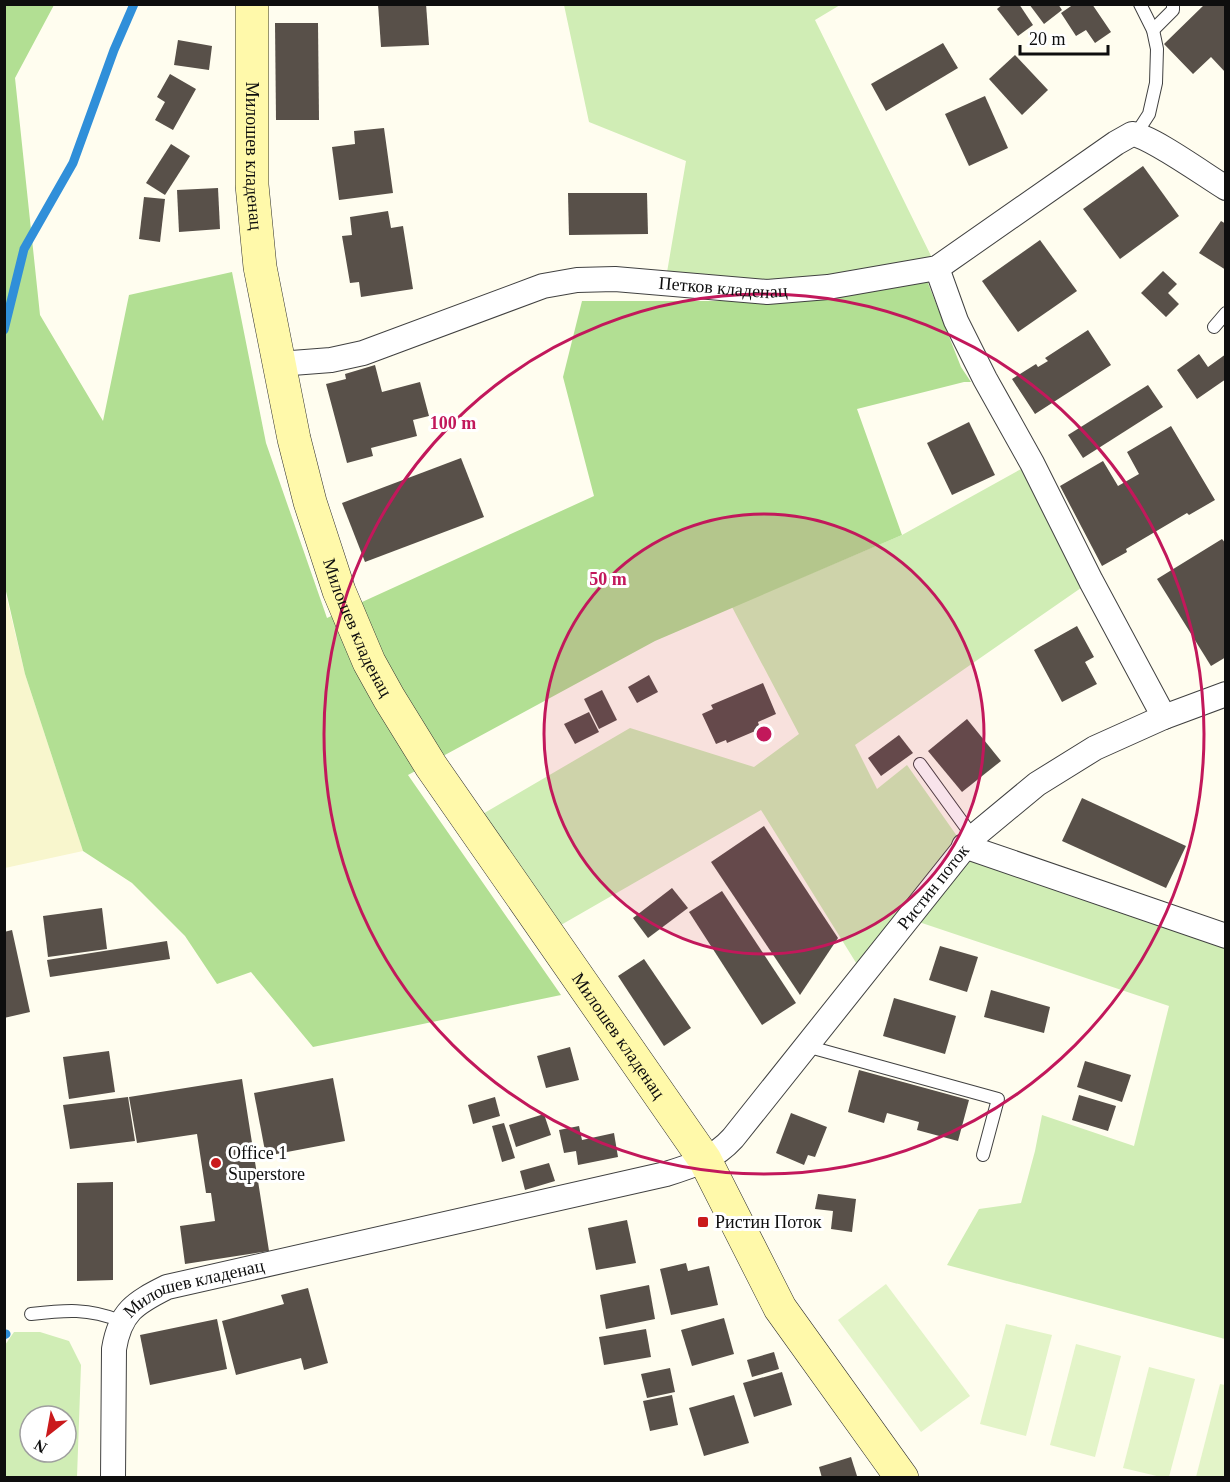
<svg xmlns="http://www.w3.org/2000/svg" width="1230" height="1482" font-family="'Times New Roman',serif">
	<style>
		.farmland { fill: #f8f6cd }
		.green { fill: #d0edb5; fill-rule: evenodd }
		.forest { fill: #b2df93 }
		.pitch { fill: #e3f4c8 }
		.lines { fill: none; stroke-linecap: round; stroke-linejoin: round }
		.stream { stroke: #308fd9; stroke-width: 9 }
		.building { fill: #585049 }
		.lane-casing { stroke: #414141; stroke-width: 14 }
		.street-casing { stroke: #414141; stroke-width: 26 }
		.secondary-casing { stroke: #303030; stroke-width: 34 }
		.lane { stroke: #fff; stroke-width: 12 }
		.street { stroke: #fff; stroke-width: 24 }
		.secondary { stroke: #fff9aa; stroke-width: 33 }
		.ring { fill: none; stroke: #c2185b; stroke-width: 3 }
		.poi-dot { fill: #ca1a1c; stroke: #fff; stroke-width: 2 }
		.labels { text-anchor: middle; stroke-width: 6; stroke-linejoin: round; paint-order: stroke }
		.street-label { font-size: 18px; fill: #0e0e0e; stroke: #fff }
		.poi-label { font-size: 18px; fill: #0e0e0e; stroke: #fff; text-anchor: start }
		.centre { fill: #c2185b; stroke: #fff; stroke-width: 3 }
		.ring-label { font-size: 18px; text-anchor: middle; font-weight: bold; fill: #c2185b; stroke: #fff; stroke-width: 6; stroke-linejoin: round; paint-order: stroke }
	</style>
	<rect width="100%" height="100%" fill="#fffdef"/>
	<polygon class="farmland" points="4,587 25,674 83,851 5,868"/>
	<g class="green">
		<polygon points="564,5 840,5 815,20 937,268 828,287 665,284 686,161 589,122"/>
		<polygon points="1032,463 1091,581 855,745 877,789 907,765 964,846 1225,936 1225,1339 947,1265 979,1209 1021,1203 1035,1151 1042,1115 1134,1146 1169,1006 907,918 863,974 761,810 547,933 469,822 630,728 754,767 799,734 732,607 902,535"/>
		<path d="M14,1332h26l29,9 12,24 -4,112 -72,1v-133zM30,1416h36v36h-36z"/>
	</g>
	<polygon class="forest" points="4,5 54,5 15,78 40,315 103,421 129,295 232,272 266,443 327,618 594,496 563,377 582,301 770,301 926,278 961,367 971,382 964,382 857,409 902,535 655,641 408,775 561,995 313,1047 251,972 217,984 185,936 132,883 83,851 25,674 5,587"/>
	<g class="pitch">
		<polygon points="886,1284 970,1396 921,1432 838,1320"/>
		<polygon points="1006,1324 1052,1335 1026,1436 980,1424"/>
		<polygon points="1076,1344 1121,1356 1095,1457 1050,1445"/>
		<polygon points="1149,1367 1195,1379 1169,1477 1161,1477 1123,1468"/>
		<polygon points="1220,1384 1225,1385 1225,1477 1196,1477"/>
	</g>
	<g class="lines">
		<g class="stream">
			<polyline points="4,330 24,249 73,163 114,50 134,4"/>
			<polyline points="4,1335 6,1334"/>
		</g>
	</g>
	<g class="building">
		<polygon points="378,4 426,4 429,45 381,47"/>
		<polygon points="1003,4 1019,4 1033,25 1018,36 997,9"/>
		<polygon points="1029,4 1058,4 1062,10 1044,24"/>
		<polygon points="1074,4 1092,4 1111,32 1095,43 1086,30 1076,36 1061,13"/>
		<polygon points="1205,4 1226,4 1226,73 1211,57 1193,74 1164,44"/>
		<polygon points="275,23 318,23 319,120 276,120"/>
		<polygon points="178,40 212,46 209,70 174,65"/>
		<polygon points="943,43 958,68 886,111 871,84"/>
		<polygon points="1015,55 1048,90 1022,115 989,79"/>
		<polygon points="170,74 196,89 173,130 155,120 165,102 157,97"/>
		<polygon points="985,96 1008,148 969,166 945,114"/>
		<polygon points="384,128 393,193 339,200 332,147 355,144 354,131"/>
		<polygon points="171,144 190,156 165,195 146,183"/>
		<polygon points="1143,166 1179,216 1120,259 1083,209"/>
		<polygon points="218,188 220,229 179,232 177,190"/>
		<polygon points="568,193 647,193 648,234 569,235"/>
		<polygon points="144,197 165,199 160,242 139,239"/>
		<polygon points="388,211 391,228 403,226 413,289 361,297 359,282 350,283 342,236 352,235 350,217"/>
		<polygon points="1221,221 1226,224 1226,270 1199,253"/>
		<polygon points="1040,240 1077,291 1018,332 982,281"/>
		<polygon points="1163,271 1177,284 1168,293 1179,304 1166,317 1141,293"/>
		<polygon points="1088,330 1111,365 1035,414 1012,379 1036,364 1038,367 1048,361 1045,358"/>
		<polygon points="1199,354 1208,367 1226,354 1226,379 1197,399 1177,370"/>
		<polygon points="375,365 382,392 420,382 429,416 413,420 417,436 371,448 373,456 347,463 326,384 346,379 345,374"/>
		<polygon points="1148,385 1163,407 1083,458 1068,435"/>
		<polygon points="969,422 995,475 952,495 927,443"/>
		<polygon points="1171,426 1215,500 1189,515 1187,513 1126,549 1127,552 1102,566 1060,486 1103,461 1118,486 1139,474 1127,452"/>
		<polygon points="461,458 484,517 365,562 342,503"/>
		<polygon points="1222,539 1226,544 1226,657 1211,666 1157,579"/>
		<polygon points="1077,626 1094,657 1085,662 1097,684 1062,702 1034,650"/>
		<polygon points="649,675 658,692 637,703 628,687"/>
		<polygon points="763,683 776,714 758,722 760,729 727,743 726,740 716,744 702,714 713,709 711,705"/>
		<polygon points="602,690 617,720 599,729 584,699"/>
		<polygon points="589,712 599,732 575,744 564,724"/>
		<polygon points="967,719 1001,761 962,792 928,751"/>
		<polygon points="899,735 913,753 881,776 868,758"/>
		<polygon points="1082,798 1186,846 1166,888 1062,841"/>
		<polygon points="764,826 838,938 800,995 711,862"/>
		<polygon points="672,888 688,908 648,938 633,918"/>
		<polygon points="722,891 796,1003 762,1025 689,912"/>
		<polygon points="102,908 107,949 48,957 43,916"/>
		<polygon points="12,930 30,1012 4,1018 4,932"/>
		<polygon points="167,941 170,959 50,977 47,960"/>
		<polygon points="940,946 978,957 967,992 929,980"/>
		<polygon points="644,959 691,1028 664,1046 618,976"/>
		<polygon points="991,990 1050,1007 1044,1033 984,1017"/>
		<polygon points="894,998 956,1016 945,1054 883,1036"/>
		<polygon points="570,1047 579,1080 546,1088 537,1056"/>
		<polygon points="109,1051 115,1092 69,1099 63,1057"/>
		<polygon points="1085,1061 1131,1075 1122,1102 1077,1087"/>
		<polygon points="859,1070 969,1100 958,1141 917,1130 919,1122 887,1113 884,1123 848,1112"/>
		<polygon points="333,1078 345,1141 266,1156 254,1093"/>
		<polygon points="242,1079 269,1251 185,1264 180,1226 215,1221 211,1193 206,1193 197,1134 137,1143 129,1097"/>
		<polygon points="1079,1095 1116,1106 1108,1131 1072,1120"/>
		<polygon points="128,1097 135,1141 70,1149 63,1105"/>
		<polygon points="495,1097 500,1116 473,1124 468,1105"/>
		<polygon points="791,1113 827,1127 815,1157 808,1155 804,1165 776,1153"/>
		<polygon points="544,1114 551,1135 516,1147 509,1125"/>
		<polygon points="504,1123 515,1158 502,1162 492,1126"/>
		<polygon points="579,1126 582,1140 614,1133 618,1157 578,1165 576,1151 564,1153 559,1130"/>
		<polygon points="549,1163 555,1181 525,1190 520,1171"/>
		<polygon points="113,1182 113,1280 77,1281 77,1183"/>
		<polygon points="818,1194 856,1199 852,1232 831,1229 833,1211 815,1209"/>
		<polygon points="627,1220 636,1263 596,1270 588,1228"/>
		<polygon points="686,1263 688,1271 709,1266 718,1305 671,1315 660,1269"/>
		<polygon points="649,1285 655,1319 606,1329 600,1295"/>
		<polygon points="308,1288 328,1363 304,1370 301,1358 236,1375 222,1321 284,1304 281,1295"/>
		<polygon points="724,1318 734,1354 692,1366 681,1330"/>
		<polygon points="217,1319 227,1369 150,1385 140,1335"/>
		<polygon points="646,1329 651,1357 604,1365 599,1337"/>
		<polygon points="774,1352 779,1369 752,1377 747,1360"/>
		<polygon points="670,1368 675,1392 647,1398 641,1374"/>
		<polygon points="782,1372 792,1405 754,1417 743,1383"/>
		<polygon points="672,1395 678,1425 650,1431 643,1401"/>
		<polygon points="734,1395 749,1443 704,1456 689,1408"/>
		<polygon points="851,1457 857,1476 822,1478 819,1467"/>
	</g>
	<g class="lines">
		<g class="lane-casing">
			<g id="lane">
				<polyline points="1153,30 1173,10 1173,4"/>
				<polyline points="1136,134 1149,114 1156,83 1157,49 1153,30 1140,4"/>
				<polyline points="1214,327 1226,313"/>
				<polyline points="920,764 973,837"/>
				<polyline points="806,1046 998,1099 983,1155"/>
				<path d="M31,1314c35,-4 57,-6 90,7"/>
			</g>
		</g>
		<g class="street-casing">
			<g id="street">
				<polyline points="937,268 956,321 985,379 1032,463 1091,581 1164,717"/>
				<path id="s1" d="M279,364l52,-4 32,-7 180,-67 34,-6 38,-1 152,13 61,-5 109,-19 179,-125 16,-9c19,2 74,42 94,54"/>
				<polyline points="964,846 1226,936"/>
				<path id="s2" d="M113,1478l1,-129c6,-37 21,-46 53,-62l499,-113c26,-8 48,-15 67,-36l240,-301 64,-53 58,-36 69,-31 62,-23"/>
			</g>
		</g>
		<g class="secondary-casing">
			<g id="secondary">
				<path id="s3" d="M252,4v181l8,82 34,172 16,63 29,89 30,71 20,36 42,68 274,394 75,148 122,170"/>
			</g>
		</g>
		<use href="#lane" class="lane"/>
		<use href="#street" class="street"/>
		<use href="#secondary" class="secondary"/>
	</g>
	<circle cx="764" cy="734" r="220" fill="#c2185b" fill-opacity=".12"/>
	<g class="ring">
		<circle cx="764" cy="734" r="220"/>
		<circle cx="764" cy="734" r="440"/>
	</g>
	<g class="poi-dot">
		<circle cx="216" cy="1163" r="6"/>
		<rect x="697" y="1216" width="12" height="12" rx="3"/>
	</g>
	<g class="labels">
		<g class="street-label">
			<text dy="6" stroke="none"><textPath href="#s3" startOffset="152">Милошев кладенац</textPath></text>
			<text dy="6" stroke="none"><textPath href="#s1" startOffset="458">Петков кладенац</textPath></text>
			<text dy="6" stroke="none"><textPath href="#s3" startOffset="638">Милошев кладенац</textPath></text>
			<text dy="6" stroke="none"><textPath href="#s2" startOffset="1125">Ристин поток</textPath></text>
			<text dy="6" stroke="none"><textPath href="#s3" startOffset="1124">Милошев кладенац</textPath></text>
			<text dy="6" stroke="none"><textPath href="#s2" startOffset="240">Милошев кладенац</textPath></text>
		</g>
		<g class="poi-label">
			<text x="228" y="1159">Office 1<tspan x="228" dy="21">Superstore</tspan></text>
			<text x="715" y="1228">Ристин Поток</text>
		</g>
	</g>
	<circle cx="764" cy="734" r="9" class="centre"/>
	<g class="ring-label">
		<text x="453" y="429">100 m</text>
		<text x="608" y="585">50 m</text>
	</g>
	<rect width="1230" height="1482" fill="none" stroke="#0e0e0e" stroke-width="12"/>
	<g transform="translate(48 1434) rotate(211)"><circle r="28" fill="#ffffff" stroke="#9f9f9f" stroke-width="1.5"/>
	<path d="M0-4.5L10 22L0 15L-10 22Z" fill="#ca1a1c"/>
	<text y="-9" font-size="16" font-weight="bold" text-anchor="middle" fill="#0e0e0e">N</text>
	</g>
	<path d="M1020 45v9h88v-9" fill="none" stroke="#0e0e0e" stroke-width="3"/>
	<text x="1029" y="45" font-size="18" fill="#0e0e0e" stroke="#ffffff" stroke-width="4.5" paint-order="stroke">20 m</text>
</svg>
